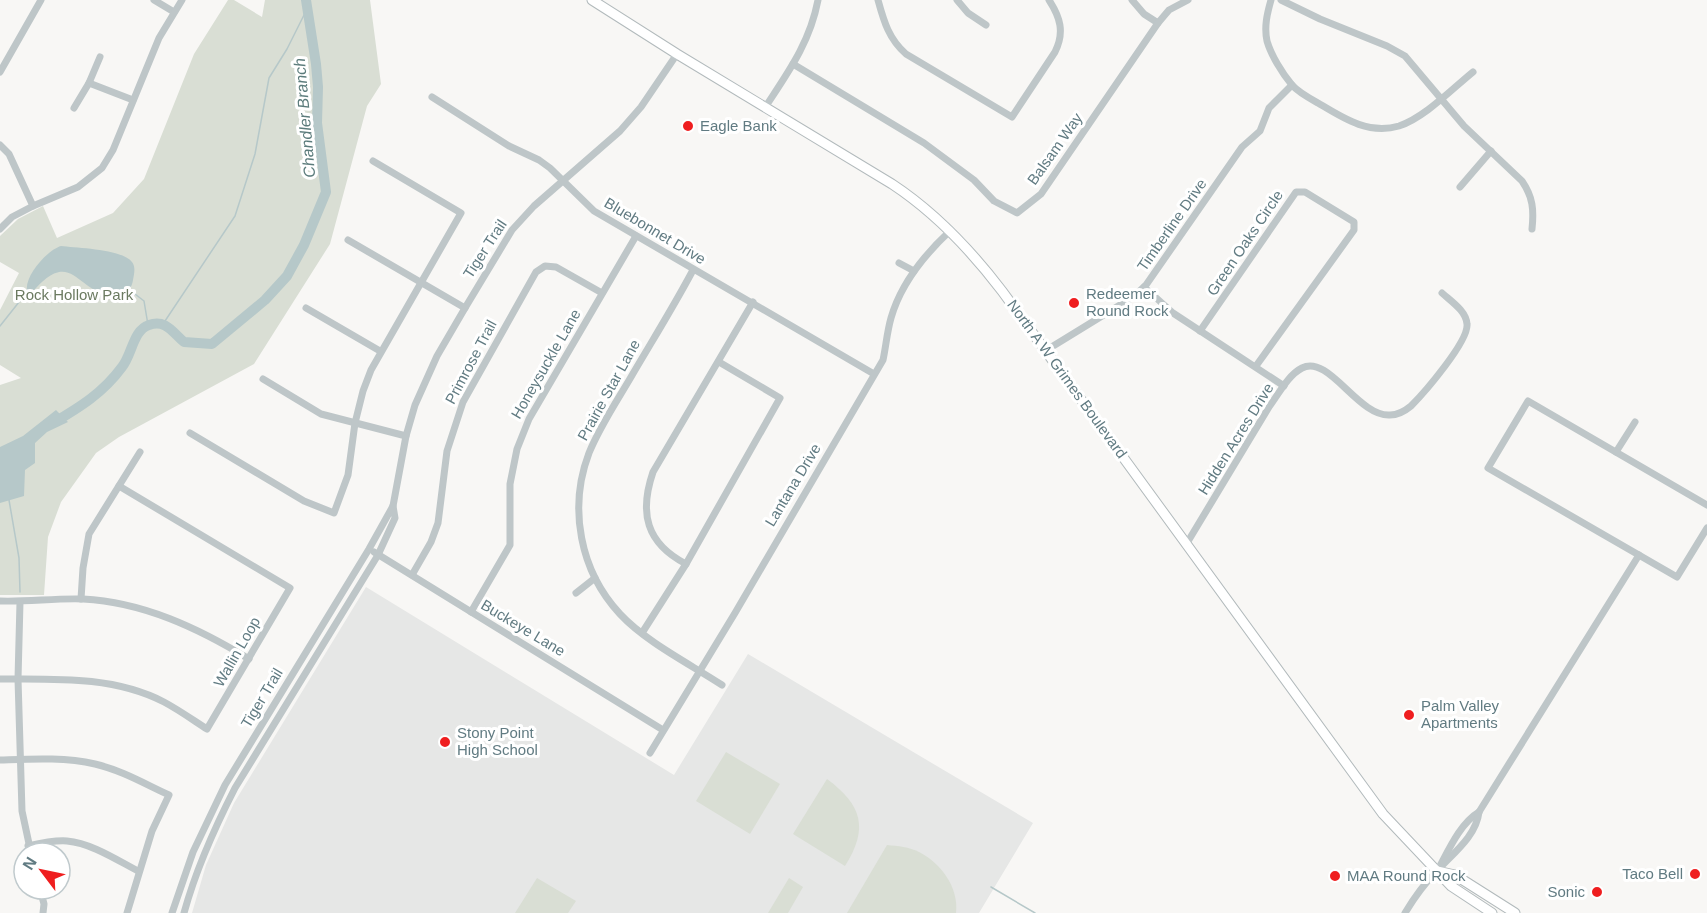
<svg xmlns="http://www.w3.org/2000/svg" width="1707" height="913" font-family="Arial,sans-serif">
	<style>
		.built { fill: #e6e7e6 }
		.green { fill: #d9ded4 }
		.water { fill: #b6c8c9 }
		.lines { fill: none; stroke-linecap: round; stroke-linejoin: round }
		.stream { stroke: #b6c8c9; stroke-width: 1.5 }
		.river { stroke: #b6c8c9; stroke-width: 10 }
		.major-casing { stroke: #b2babc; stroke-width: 11 }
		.minor { stroke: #bec6c8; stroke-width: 7 }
		.major { stroke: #fff; stroke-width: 9 }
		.poi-dot { fill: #ef1e1f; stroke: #fff; stroke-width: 2 }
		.labels { text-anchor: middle; stroke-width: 6; stroke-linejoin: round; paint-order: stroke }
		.poi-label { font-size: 15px; fill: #617b82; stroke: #fff; text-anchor: start }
		.street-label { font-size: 15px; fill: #617b82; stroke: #fff }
		.park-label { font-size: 15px; fill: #6b7a60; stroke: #fff }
		.water-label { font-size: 16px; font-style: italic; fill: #5c7c7c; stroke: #fff }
	</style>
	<rect width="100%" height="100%" fill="#f8f7f5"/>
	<polygon class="built" points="366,587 674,775 748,654 1033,823 979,913 192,913 206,865 234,803"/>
	<g class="green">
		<polygon points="228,0 234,0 262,17 265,0 370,0 381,84 367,106 330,244 254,364 119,437 96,453 61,502 48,537 44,595 0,595 0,385 21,378 0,365 0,310 19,273 0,262 0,236 18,219 43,206 57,238 113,213 144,179 194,54"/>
		<polygon points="726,752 780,784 750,834 696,801"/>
		<path d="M827,779c35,26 42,49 18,87l-52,-32z"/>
		<path d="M887,845c11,1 22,2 32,7 22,11 40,36 37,61h-109z"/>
		<polygon points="537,878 576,901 568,913 515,913"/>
		<polygon points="789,878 803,887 788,913 768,913"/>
	</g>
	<g class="water">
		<path d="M61,246c16,2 61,3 71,16 4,5 2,12 1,18 -1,8 -6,13 -15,14 -41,6 -44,-53 -87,0h-3c-7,-15 19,-44 33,-48z"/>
		<polygon points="56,410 68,422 47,432 35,443 35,463 25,470 24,496 0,503 0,447 23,436"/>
	</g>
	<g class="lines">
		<g class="stream">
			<polyline points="135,294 144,301 148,325"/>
			<polyline points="163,324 235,216 255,154 269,78 287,49 307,9"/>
			<polyline points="0,326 23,297"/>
			<polyline points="9,500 19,558 20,592"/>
			<polyline points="991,887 1035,913"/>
		</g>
		<path class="river" d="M53,423c27,-16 50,-30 69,-56 10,-12 11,-37 27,-42 17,-6 24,8 35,17l28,2 53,-44 22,-24 17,-31 22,-53 -9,-69 1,-36 -2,-23 -10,-64"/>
		<g class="major-casing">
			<g id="major">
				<path d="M592,0l85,54 215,130c44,29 78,65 110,107l381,523 68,72 41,27"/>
				<polyline points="1437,871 1455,875 1515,913"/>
			</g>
		</g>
		<g class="minor">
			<polyline points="154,0 174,12"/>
			<path d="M878,0c6,22 11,39 28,54l106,63 43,-65c10,-20 5,-35 -6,-52"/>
			<polyline points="957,0 968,13 986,25"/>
			<polyline points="1132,0 1144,14 1158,23"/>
			<path d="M1271,0c-4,14 -7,27 -4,41 4,14 15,32 25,44 6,7 17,13 26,18 25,15 50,32 81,23 25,-8 53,-37 74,-54"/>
			<path d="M1281,0l39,19 67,27 18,10 59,70 58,55c11,16 12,29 10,48"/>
			<polyline points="793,64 924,143 974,180 994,201 1017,213 1041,194 1158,23 1169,10 1188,0"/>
			<polyline points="0,72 41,0"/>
			<polyline points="89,83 133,100"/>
			<polyline points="432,97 509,146 539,160 550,168 594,211 874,374"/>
			<path d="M766,106c23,-35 44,-64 52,-106"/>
			<polyline points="74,108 89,83 100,57"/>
			<polyline points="0,145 9,154 33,206"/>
			<polyline points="1460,187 1491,151"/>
			<polyline points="0,229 12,217 33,206 78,187 102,168 113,150 159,38 182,0"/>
			<polyline points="348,240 465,308"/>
			<polyline points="899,263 914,271"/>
			<path d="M693,270c-19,36 -41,71 -62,107 -14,24 -31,49 -42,76 -21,55 -9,118 31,161 26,28 70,50 102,71"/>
			<polyline points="1144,287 1173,313 1284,386"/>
			<polyline points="306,308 380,351"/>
			<polyline points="1200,331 1296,192 1305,192 1354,222 1354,230 1256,366"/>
			<polyline points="1045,351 1133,297 1146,285 1242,147 1260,131 1269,108 1292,85"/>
			<polyline points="263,379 321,414 406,436"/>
			<polyline points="190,433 304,501 334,513 348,475 355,423 363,391 371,370 461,213 373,161"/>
			<polyline points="1616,452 1635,422"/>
			<polyline points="1707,505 1528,401 1488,468 1677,577 1707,528"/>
			<path d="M1187,543l82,-136c9,-12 19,-32 33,-39 27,-14 56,49 88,47 8,0 15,-4 21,-9 13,-13 58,-65 56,-82 -1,-13 -15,-22 -25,-31"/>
			<polyline points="374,552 663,730"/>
			<path d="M686,564c-40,-21 -47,-51 -33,-92l100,-170"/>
			<polyline points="412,575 431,542 438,523 447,451 463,402 536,272 545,266 556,267 602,293"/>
			<polyline points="576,593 595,578"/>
			<polyline points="81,599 83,568 89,534 140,452"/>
			<path d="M0,601c28,1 55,-3 83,-2 60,3 115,29 166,60"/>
			<polyline points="20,602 18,679 22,811 31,853"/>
			<polyline points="471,612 510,545 510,484 517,449 529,419 636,236"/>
			<polyline points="642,633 686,564 780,398 719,362"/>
			<path d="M0,679c55,0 114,-3 164,23 15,8 29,18 43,27l83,-141 -171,-102"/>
			<path d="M650,753l85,-140 148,-253c3,-14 4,-28 8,-42 10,-35 34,-64 60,-88"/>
			<path d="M0,760c31,-1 64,-3 95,4 26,6 50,20 74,31l-17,36 -25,82"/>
			<path d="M28,846c13,-3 26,-6 39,-5 24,2 50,19 71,30"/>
			<path d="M1440,866c10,-19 21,-43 39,-54"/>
			<polyline points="40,889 44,904 43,913"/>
			<polyline points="172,913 193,852 225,785 369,549 393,506 406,436 415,405 437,356 465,308 512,230 534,206 620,131 641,107 677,54"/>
			<path d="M184,913c12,-44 30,-84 51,-125l143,-233 17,-37 -2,-12"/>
			<path d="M1405,913c9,-15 19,-29 31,-41 16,-18 40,-35 43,-60l160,-257"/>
		</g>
		<use href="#major" class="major"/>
	</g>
	<g class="poi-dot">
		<circle cx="688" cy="126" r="6"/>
		<circle cx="1074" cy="303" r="6"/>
		<circle cx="1409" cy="715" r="6"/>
		<circle cx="445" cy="742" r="6"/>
		<circle cx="1695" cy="874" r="6"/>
		<circle cx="1335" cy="876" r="6"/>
		<circle cx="1597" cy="892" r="6"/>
	</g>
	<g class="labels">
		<g class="poi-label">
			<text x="700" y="131">Eagle Bank</text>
			<text x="1086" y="299">Redeemer<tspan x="1086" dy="17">Round Rock</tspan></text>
			<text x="1421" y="711">Palm Valley<tspan x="1421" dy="17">Apartments</tspan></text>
			<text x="457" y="738">Stony Point<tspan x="457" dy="17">High School</tspan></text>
			<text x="1683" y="879" text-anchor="end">Taco Bell</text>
			<text x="1347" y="881">MAA Round Rock</text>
			<text x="1585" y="897" text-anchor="end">Sonic</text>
		</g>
		<g class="street-label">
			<text transform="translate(1055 149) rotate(-55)" y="5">Balsam Way</text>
			<text transform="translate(1172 225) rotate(-55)" y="5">Timberline Drive</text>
			<text transform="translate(655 231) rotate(31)" y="5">Bluebonnet Drive</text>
			<text transform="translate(1245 243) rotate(-56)" y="5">Green Oaks Circle</text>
			<text transform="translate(485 249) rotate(-57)" y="5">Tiger Trail</text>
			<text transform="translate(471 362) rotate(-62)" y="5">Primrose Trail</text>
			<text transform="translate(546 364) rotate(-60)" y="5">Honeysuckle Lane</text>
			<text transform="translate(1067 379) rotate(54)" y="5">North A W Grimes Boulevard</text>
			<text transform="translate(609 390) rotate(-61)" y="5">Prairie Star Lane</text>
			<text transform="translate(1236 439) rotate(-58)" y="5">Hidden Acres Drive</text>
			<text transform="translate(793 485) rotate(-59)" y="5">Lantana Drive</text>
			<text transform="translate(523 628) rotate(31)" y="5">Buckeye Lane</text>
			<text transform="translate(237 652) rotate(-60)" y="5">Wallin Loop</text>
			<text transform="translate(262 698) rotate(-59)" y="5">Tiger Trail</text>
		</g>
		<g class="park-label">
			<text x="74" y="300">Rock Hollow Park</text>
		</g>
		<g class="water-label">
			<text transform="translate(304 118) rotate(-95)" y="6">Chandler Branch</text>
		</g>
	</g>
	<g transform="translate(42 871) rotate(302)"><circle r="28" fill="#ffffff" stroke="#c0cacd" stroke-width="1.5"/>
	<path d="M0-4.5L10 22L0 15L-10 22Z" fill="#ef1e1f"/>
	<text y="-9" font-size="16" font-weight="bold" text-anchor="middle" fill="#617b82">N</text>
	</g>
</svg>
